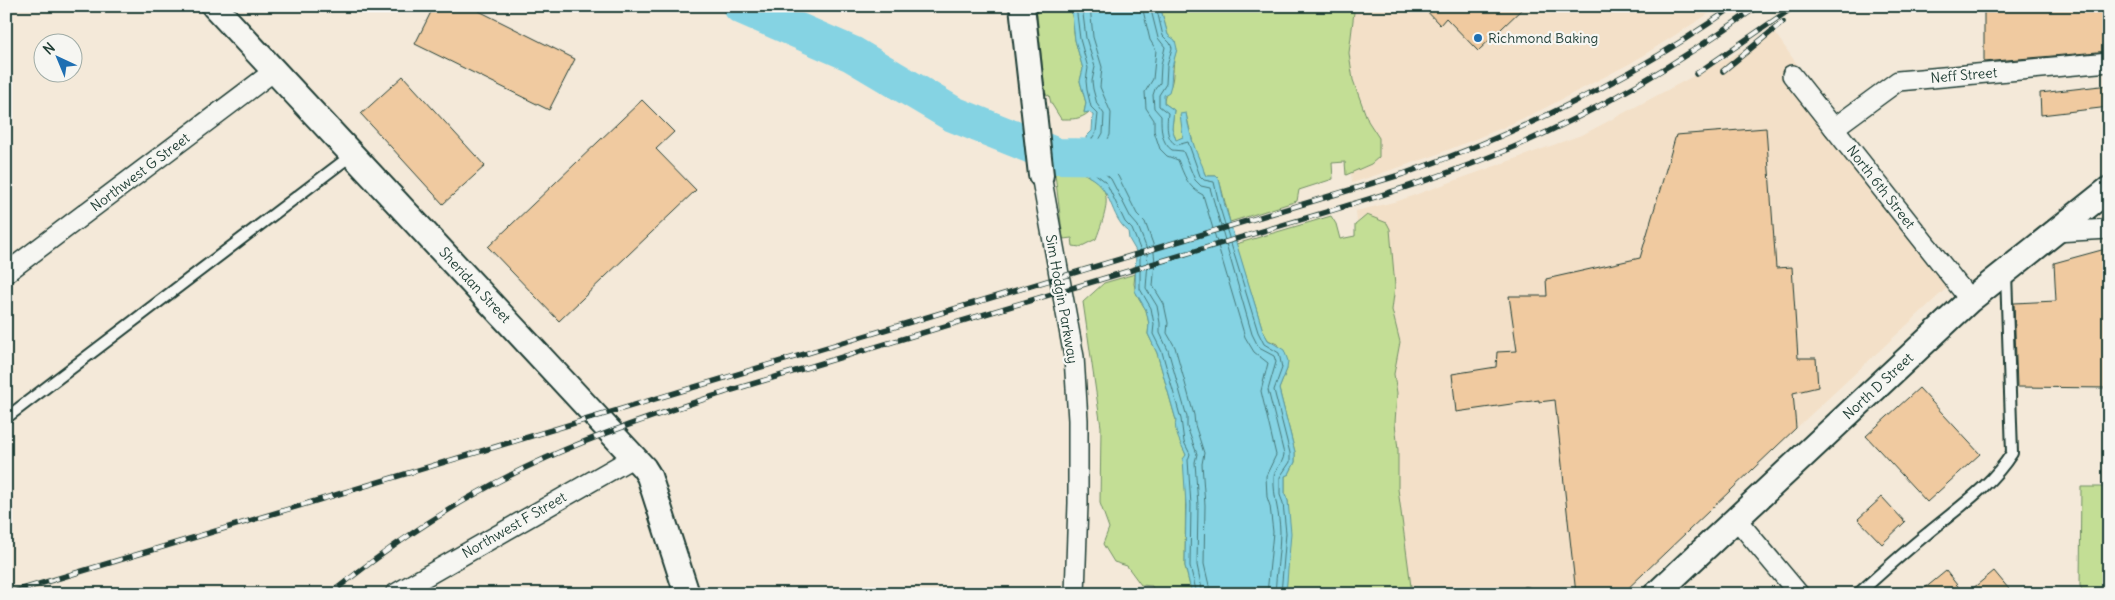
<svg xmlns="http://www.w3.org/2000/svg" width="2115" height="600" font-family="Delius,sans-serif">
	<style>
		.built { fill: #f3e0c8 }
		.green { fill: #c3de95; stroke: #718e64 }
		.water { fill: #85d3e3; stroke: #5c979d }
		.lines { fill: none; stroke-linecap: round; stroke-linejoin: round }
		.shore { stroke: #48797a; stroke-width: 1 }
		.river { stroke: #85d3e3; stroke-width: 36 }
		.building { fill: #f0caa0; stroke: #1f3d34 }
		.service-casing { stroke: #1f3d34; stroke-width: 14 }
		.minor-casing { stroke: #1f3d34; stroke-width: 22 }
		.tertiary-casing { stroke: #1f3d34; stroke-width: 28 }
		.service { stroke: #f6f6f2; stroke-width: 10 }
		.minor { stroke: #f6f6f2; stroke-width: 19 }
		.tertiary { stroke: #f6f6f2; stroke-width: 24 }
		.rail-casing { stroke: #1f3d34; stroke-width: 5.5 }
		.rail { stroke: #f6f6f2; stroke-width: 4; stroke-dasharray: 11; stroke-linecap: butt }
		.poi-dot { fill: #1f6fb2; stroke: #f6f6f2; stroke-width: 2 }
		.labels { text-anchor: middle; stroke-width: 4.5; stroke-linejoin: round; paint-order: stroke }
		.poi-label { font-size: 14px; fill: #1f3d34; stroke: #f6f6f2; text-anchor: start }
		.street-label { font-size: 14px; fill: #1f3d34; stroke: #f6f6f2 }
	</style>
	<rect width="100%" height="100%" fill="#f4e9d9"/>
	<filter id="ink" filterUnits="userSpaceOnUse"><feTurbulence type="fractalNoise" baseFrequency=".02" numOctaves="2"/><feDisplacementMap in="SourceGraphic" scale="10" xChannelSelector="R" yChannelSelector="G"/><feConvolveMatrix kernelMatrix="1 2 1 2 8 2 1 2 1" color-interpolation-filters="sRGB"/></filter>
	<g filter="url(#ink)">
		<g class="built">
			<polygon points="1352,6 1721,6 1631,63 1543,109 1502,128 1433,156 1352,183 1351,173 1371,164 1379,156 1379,138 1368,121 1353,80 1349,53 1354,12"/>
			<polygon points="1775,33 1951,284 1618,594 1412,594 1398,490 1398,450 1395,423 1397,393 1394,374 1400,342 1392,310 1395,286 1361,218 1357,223 1356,211 1398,201 1584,134"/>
		</g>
		<g class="green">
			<path d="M1036,6h35l4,34 8,29 -3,12 6,22 -2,9h5c-9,8 -17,7 -28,7l-10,-16 -2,-8 -2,1 -2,-5z"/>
			<path d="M1160,6h192l2,6 -5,41 4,27 15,41 11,17v19l-8,7 -25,11 -1,-13 -13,1 1,16 -34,11 -2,11 -67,21 -11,-43 -3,-3h-10l-10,-21 -10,-41 -4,6 1,17 -7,4 -4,-13 2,-18 -10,-7c0,-11 4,-9 7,-18 4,-10 0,-23 6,-36l-9,-14z"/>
			<path d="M1063,165c48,18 51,27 33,74l-16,8 -7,-1 -1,-8 -9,1 -9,-73z"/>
			<polygon points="1367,215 1387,223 1390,229 1395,286 1392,310 1400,342 1394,374 1397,393 1395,423 1398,450 1398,489 1412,594 1286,594 1288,556 1288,501 1285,494 1285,476 1289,474 1295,462 1295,452 1279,389 1287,369 1277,344 1268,340 1263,331 1236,244 1331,216 1336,224 1340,239 1355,236 1355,225"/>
			<polygon points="1135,274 1134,284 1137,295 1146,310 1149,324 1148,334 1157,353 1176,420 1177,431 1186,455 1185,566 1192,594 1155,594 1152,586 1141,585 1127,566 1114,562 1103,544 1109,528 1100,503 1101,427 1083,302 1104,283"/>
			<polygon points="2081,487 2109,487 2109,594 2085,594 2080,586"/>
		</g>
		<path class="water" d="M1071,6h89l8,29 7,5 2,9 -5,18 -1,18 -2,7 -5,3v8l10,7 -2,18 4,12 7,-3 -3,-23 6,-1c3,18 8,36 16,52 2,4 1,7 4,11h10l3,3 6,27 38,125 5,9 16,10 4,11 -1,8 -8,20 16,63v10l-6,12 -4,2v18l3,7 3,32 -5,61h-94l-7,-28 1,-61 -3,-46 3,-4c-4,-10 -13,-23 -10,-35l-19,-67 -9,-19 1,-10 -3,-14 -11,-19 1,-40 -7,-12 -1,-8c-19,-15 -14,-41 -40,-55l-2,-39 6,-6 1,-16 -4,-3 -5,1 2,-10 -6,-22 3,-12 -8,-29z"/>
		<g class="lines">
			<g class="shore">
				<polyline points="1076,6 1080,39 1088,68 1086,81 1087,90 1091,107 1098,114 1096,132 1091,140 1093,172 1106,182 1125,222 1132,229 1140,249 1140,289 1151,308 1154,324 1153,334 1162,352 1181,419 1184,442 1190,454 1188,460 1191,505 1190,566 1197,594"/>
				<polyline points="1082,6 1086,38 1095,67 1092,81 1093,89 1097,104 1104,114 1103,133 1098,142 1099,168 1111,179 1131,218 1138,226 1146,247 1148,262 1146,288 1157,306 1160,323 1160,333 1168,350 1187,417 1187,427 1197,454 1195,462 1198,505 1197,565 1203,594"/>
				<polyline points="1090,6 1093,37 1102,67 1100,87 1111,113 1110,135 1105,145 1106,164 1118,176 1137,214 1145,222 1153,244 1155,262 1153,286 1164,304 1168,323 1167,333 1175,347 1194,415 1195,425 1204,453 1202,464 1205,505 1204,564 1211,594"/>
				<path d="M1142,6l8,34 6,10 -3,29 -8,13 1,16 8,12v11l6,18 7,7 11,4c6,15 10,28 25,35l42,142 9,15 14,11 -7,28 15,64 -10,21 1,21 3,9 3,26 -6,62"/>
				<path d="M1150,6l8,32 7,9 -4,18 -1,18 -5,6 -2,6 1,13 7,8c0,12 0,27 11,34l11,1 12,29 6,6 9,2 42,146 7,14 15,8 2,6 -8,28 16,64c-1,11 -10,14 -10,24 -1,19 6,35 6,54 0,19 -4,42 -5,62"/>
				<path d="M1156,6l7,30 7,7 2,5 -5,18 -1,18 -7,11v11l9,7c-1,10 -3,27 9,32l11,-3 12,34 4,4 10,2 6,26 38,124 6,12 15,9 3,15 -8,22 16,63v9l-10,15v18l3,8 3,30 -5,61"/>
			</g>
			<polyline class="river" points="741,6 852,54 953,114 1057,156 1121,157"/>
		</g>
		<g class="building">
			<polygon points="434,6 469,6 575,59 549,110 415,44"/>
			<polygon points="1422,6 1525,6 1478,51 1446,18 1440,25"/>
			<polygon points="1984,6 2109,6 2109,51 1984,62"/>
			<polygon points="403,76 485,166 443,204 361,114"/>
			<polygon points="2109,85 2109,107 2041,115 2040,93"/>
			<polygon points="642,100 674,132 656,149 696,190 559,321 488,247"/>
			<polygon points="1766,128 1776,268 1792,267 1798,358 1816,358 1818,387 1793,393 1796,428 1622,594 1576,594 1555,400 1539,402 1539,400 1456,412 1452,374 1496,367 1497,352 1517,351 1509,296 1547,296 1546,279 1640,258 1676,135"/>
			<polygon points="2109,248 2109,388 2017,387 2014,303 2056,301 2054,263"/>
			<polygon points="1919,388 1980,454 1927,502 1866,436"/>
			<polygon points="1882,497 1905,522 1882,544 1858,519"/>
			<polygon points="1946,571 1964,594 1918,594"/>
			<polygon points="1994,571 2013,594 1966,594"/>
		</g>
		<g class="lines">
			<g class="service-casing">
				<g id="service">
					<polyline points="6,418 353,154"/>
					<polyline points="1526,594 1526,593"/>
					<path d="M1858,594c23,-21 46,-42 70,-61 30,-25 63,-47 84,-80l-6,-180"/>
				</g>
			</g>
			<g class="minor-casing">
				<g id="minor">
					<polyline points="1792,75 1970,300"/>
					<polyline points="1834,128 1898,81 2109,62"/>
					<polyline points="1041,175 1074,357 1078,420 1078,503 1075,594"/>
					<polyline points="2055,232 2109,229"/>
					<polyline points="6,273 274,71"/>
					<polyline points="1737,520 1799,594"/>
					<polyline points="395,594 634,457"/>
				</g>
			</g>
			<g class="tertiary-casing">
				<g id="tertiary">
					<polyline points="214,6 644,468 649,476 687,594"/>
					<polyline points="1022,6 1041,175"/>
					<polyline points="1656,594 1970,300 2109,189"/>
				</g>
			</g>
			<use href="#service" class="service"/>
			<use href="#minor" class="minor"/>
			<use href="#tertiary" class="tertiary"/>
			<g class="rail-casing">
				<g id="rail">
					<polyline points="1723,71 1783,22"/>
					<polyline points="1696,74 1795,6"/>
					<path d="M6,594l1397,-420c117,-41 230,-96 331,-168"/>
					<path d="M330,594c66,-53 138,-101 216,-136 60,-27 123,-47 186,-68 150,-45 300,-90 450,-135 111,-34 225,-63 332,-108 86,-37 168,-86 244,-141"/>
				</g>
			</g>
			<use href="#rail" class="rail"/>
		</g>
	</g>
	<circle class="poi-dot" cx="1478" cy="38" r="5"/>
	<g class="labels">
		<g class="poi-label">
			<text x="1488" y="43">Richmond Baking</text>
		</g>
		<g class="street-label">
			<text transform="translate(1964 75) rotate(-5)" y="5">Neff Street</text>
			<text transform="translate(140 172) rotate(-37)" y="5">Northwest G Street</text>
			<text transform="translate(1881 187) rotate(52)" y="5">North 6th Street</text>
			<text transform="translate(475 285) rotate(47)" y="5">Sheridan Street</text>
			<text transform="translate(1062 299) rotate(80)" y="5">Sim Hodgin Parkway</text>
			<text transform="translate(1878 386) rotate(-43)" y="5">North D Street</text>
			<text transform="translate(514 525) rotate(-30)" y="5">Northwest F Street</text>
		</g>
	</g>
	<rect width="2115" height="600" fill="none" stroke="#f6f6f2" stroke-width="25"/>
	<rect x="12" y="12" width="2090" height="575" fill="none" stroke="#1f3d34" stroke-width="2" filter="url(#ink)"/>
	<g transform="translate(58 58) rotate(316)"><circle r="24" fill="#f6f6f2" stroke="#a0aca6"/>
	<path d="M0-4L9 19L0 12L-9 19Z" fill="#1f6fb2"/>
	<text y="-8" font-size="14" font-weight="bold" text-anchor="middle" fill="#1f3d34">N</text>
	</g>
</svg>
